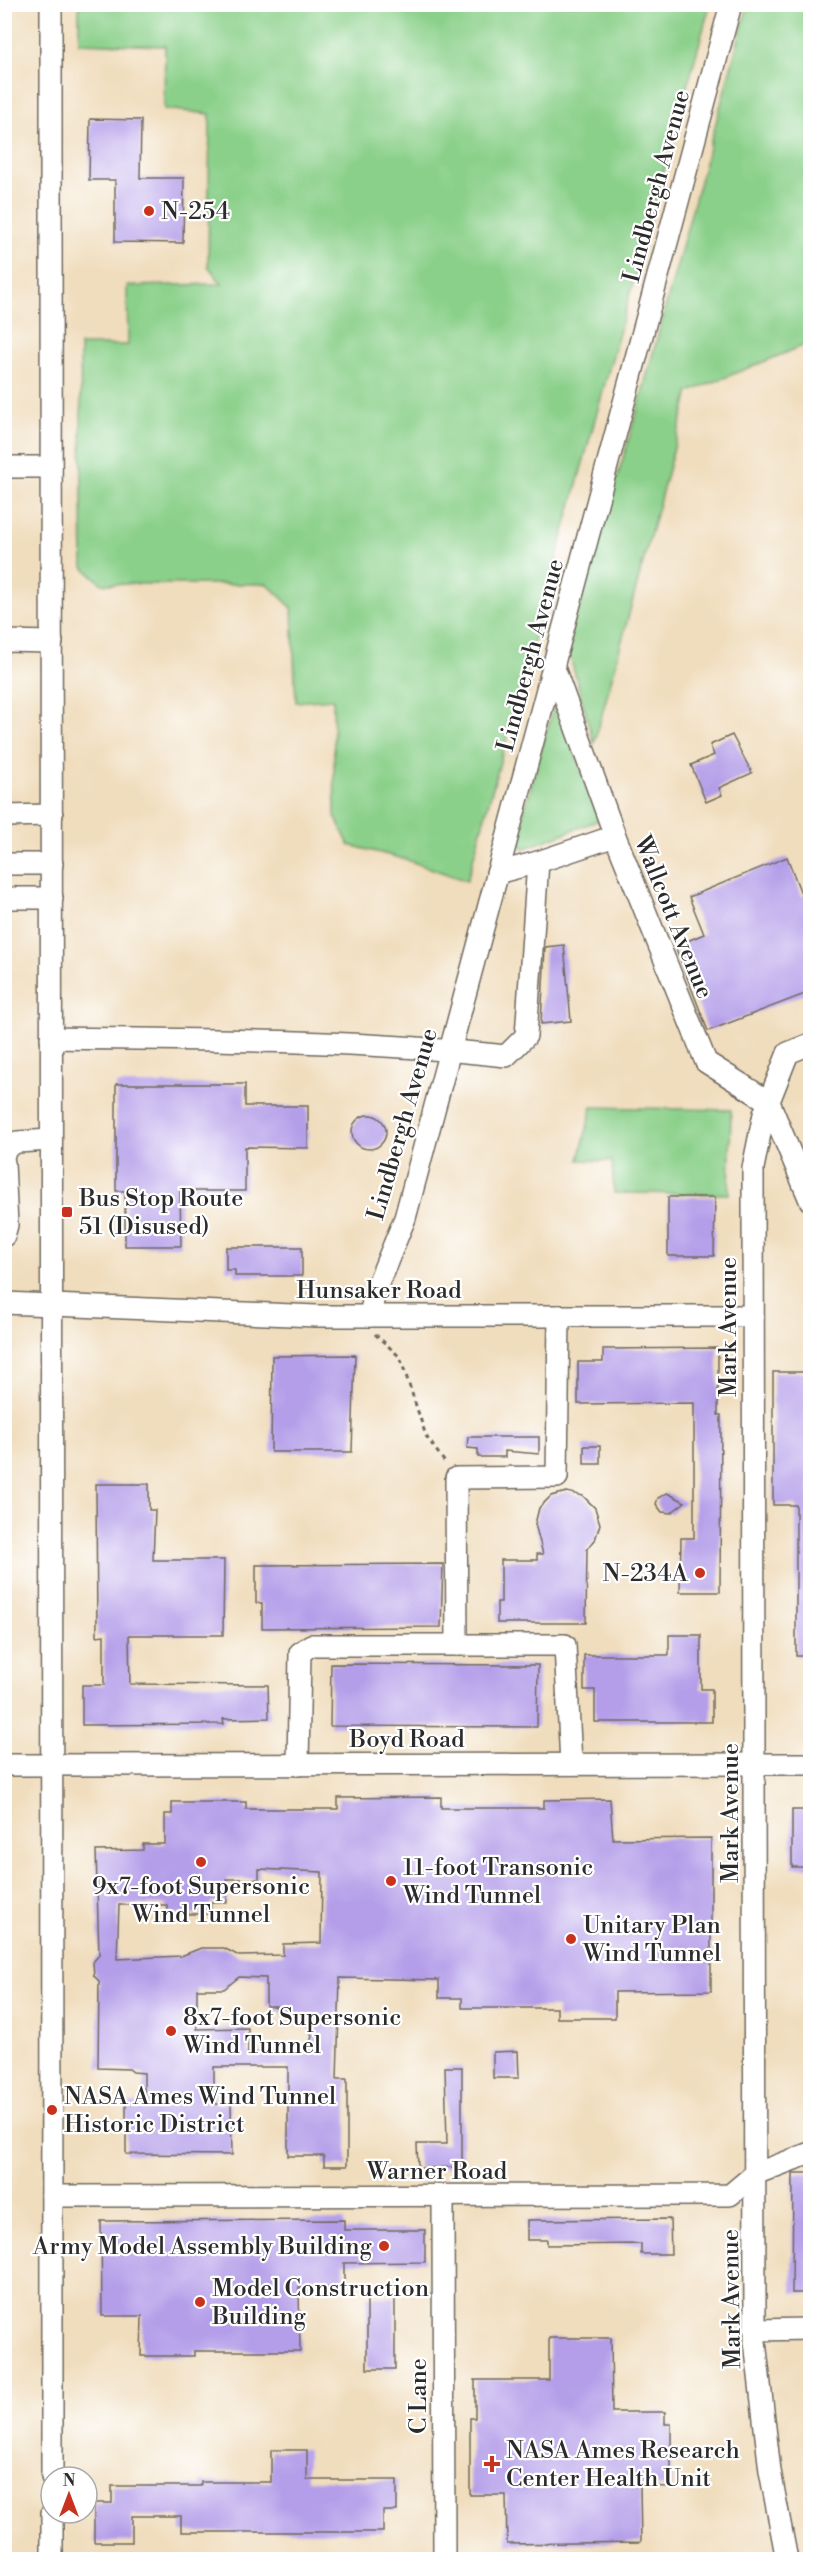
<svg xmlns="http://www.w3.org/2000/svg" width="815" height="2564" font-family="'Libre Bodoni',serif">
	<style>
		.green { fill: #8bd08a; stroke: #5b7e5a; stroke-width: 1.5 }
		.building { fill: #b49ee9; fill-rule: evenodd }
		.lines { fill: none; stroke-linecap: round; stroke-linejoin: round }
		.minor-casing { stroke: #70695e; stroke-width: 24 }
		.path { stroke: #70695e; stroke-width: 3; stroke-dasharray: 4.5 4.5; stroke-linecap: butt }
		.minor { stroke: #fff; stroke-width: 21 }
		.poi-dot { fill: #c8321e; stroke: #fff; stroke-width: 2 }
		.labels { text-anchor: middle; stroke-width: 4.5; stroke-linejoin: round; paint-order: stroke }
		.street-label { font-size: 24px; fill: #2b2b2b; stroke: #fff }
		.poi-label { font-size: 24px; fill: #2b2b2b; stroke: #fff; text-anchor: start }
	</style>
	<rect width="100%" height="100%" fill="#fff"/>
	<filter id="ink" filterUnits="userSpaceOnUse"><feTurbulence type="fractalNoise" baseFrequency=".0167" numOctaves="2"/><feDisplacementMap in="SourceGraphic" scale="12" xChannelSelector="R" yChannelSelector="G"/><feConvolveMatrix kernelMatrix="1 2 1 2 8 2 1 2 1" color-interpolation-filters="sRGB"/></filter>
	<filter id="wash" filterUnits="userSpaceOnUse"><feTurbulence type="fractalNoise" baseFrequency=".008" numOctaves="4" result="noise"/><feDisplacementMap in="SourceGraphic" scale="24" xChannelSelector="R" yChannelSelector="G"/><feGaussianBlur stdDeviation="1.35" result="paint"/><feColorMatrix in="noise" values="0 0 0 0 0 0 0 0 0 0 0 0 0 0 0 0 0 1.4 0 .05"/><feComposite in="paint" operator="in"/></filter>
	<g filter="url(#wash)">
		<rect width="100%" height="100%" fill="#f0ddbd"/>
		<g class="green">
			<polygon points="79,5 710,5 467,881 404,859 349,845 335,816 333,699 296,702 292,608 267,584 102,584 83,567 80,345 128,345 127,286 222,284 208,266 210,114 164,109 165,46 79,43"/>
			<polygon points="748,5 810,5 810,343 689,392 594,744 567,645 638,408"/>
			<polygon points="556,699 599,820 523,849 517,835"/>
			<polygon points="592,1107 731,1110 729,1194 614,1193 612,1161 579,1160"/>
		</g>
		<g id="blocks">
			<g class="building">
				<polygon points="90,119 141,120 140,178 184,178 183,243 115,242 115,180 89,180"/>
				<polygon points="732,735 752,773 719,788 722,795 706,802 691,765 714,755 710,745"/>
				<polygon points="787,857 802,896 810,893 810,992 708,1031 675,946 704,934 689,897"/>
				<polygon points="564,945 571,1021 541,1024 545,947"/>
				<polygon points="116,1084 245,1084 245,1106 308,1106 308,1148 245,1147 245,1191 180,1191 181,1246 125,1246 125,1191 116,1191"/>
				<circle cx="369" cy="1132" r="17"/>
				<polygon points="668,1197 715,1197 714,1256 668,1256"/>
				<polygon points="226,1247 302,1247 302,1276 235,1276 235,1270 226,1270"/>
				<polygon points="718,1348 718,1415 721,1415 720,1592 680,1592 681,1538 694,1538 694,1403 578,1404 578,1362 603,1362 603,1349"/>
				<polygon points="355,1355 352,1452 271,1452 272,1356"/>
				<polygon points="773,1372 809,1372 810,1656 796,1656 796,1505 773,1505"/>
				<polygon points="468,1437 539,1437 539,1454 505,1451 505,1457 478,1457 478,1449 467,1448"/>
				<rect x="584" y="1446" width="16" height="18"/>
				<polygon points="96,1484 149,1484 149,1510 155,1510 153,1560 224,1560 223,1635 129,1635 130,1684 268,1685 269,1718 223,1719 224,1724 82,1725 82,1685 104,1685 104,1635 97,1636"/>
				<polygon points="567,1492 583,1496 595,1508 600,1524 595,1540 587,1549 586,1623 497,1623 497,1602 501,1602 501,1560 537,1560 537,1554 543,1554 535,1524 539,1508 551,1496"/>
				<polygon points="667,1493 685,1502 671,1513 662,1512 656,1504 658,1498"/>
				<polygon points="443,1564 441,1627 262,1628 262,1603 256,1603 256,1565"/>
				<polygon points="669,1635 701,1635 701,1689 712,1689 712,1722 595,1722 595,1690 584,1690 584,1655 669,1655"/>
				<polygon points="331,1664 538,1665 537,1727 330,1726"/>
				<path d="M441,1797v11h103v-8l66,-1 3,40 98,-1v153l-96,1v26h-58v-10h-95v-10h-23v-18l-99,-2 -3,101h10v87h-23v-10h-36v-89h-74v37h17l1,51 -106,-1v-51h18v-30l-11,-1 -4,-3 -31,-1 1,-87 -5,-5 -1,-14 6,-7 -3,-104 47,-1v-6h22v-30h7v-12h74v7h92v-11zM259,1869l63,3 -1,71 -38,1v11l-44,1 -15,-8h-23l-20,8 -64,3 2,-54h48v9h44v-12h16v-23h32zM239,1977l27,1v28h10v5h11l9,10 12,4 4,11 -5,16 -59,1v-25l-51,1v-40h27z"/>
				<rect x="792" y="1810" width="18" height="57"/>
				<polygon points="518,2051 519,2078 493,2078 493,2052"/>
				<polygon points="445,2067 462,2067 462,2167 418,2168 417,2144 447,2144"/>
				<polygon points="793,2173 810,2173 810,2293 792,2293"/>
				<polygon points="670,2219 671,2254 641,2254 641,2244 547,2245 547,2240 527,2240 527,2220"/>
				<polygon points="344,2220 344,2230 425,2230 425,2262 344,2263 344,2288 299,2288 300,2351 194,2351 194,2356 141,2356 142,2316 102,2316 101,2221"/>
				<rect x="367" y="2297" width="28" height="72"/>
				<polygon points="549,2338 611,2338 612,2412 665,2412 665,2424 671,2424 671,2487 640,2486 641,2542 507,2544 506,2495 470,2495 470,2418 475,2418 475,2380 549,2380"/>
				<polygon points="271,2450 307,2450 307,2480 397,2480 397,2511 383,2511 383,2532 181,2532 181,2516 132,2516 132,2542 94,2542 94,2503 112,2503 112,2486 201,2486 201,2482 271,2482"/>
			</g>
		</g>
	</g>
	<g filter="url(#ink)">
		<use href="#blocks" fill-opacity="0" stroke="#70695e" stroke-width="1.5"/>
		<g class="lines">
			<g class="minor-casing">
				<g id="minor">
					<polyline points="51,4 52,2477"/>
					<polyline points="4,467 51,467"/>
					<polyline points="4,641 52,642"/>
					<polyline points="553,665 615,836"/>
					<polyline points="4,816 52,815"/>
					<polyline points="4,864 52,864"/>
					<polyline points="497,873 538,862"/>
					<polyline points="4,898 52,898"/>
					<path d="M51,1038c152,2 304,1 455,18l20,-20 12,-174 77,-26 91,226 63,40 41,98"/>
					<polyline points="4,1154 7,1147 17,1142 51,1140"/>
					<polyline points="4,1163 7,1225 4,1236"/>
					<polyline points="4,1303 316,1316 753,1316"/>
					<polyline points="370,1316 375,1291 405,1218 731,4"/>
					<polyline points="457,1645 456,1478 557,1477 559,1316"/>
					<polyline points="4,1765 810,1764"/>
					<polyline points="298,1765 300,1653 311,1645 565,1645 571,1764"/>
					<polyline points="52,2196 730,2195 755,2174 810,2153"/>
					<polyline points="443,2196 444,2560"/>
					<polyline points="755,2330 810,2329"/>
					<polyline points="52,2513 52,2560"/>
					<polyline points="787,2560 770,2471 755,2341 753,1168 764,1114 788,1053 810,1044"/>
				</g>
			</g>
			<polyline class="path" points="375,1334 400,1357 426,1436 446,1464"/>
			<use href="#minor" class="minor"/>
		</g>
	</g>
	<g class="poi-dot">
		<circle cx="149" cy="211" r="6"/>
		<rect x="61" y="1206" width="12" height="12" rx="3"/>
		<circle cx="700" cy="1573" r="6"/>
		<circle cx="201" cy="1862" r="6"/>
		<circle cx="391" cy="1881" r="6"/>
		<circle cx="571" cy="1939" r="6"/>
		<circle cx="171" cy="2031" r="6"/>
		<circle cx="52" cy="2110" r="6"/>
		<circle cx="384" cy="2246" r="6"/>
		<circle cx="200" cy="2302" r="6"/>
		<path d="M489 2455h6v6h6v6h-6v6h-6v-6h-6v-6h6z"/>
	</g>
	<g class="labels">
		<g class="street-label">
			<text transform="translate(656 186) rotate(-75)" y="8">Lindbergh Avenue</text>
			<text transform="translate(530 655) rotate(-75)" y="8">Lindbergh Avenue</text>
			<text transform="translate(674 917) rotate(68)" y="8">Wallcott Avenue</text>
			<text transform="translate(402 1124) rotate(-74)" y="8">Lindbergh Avenue</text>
			<text x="379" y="1298">Hunsaker Road</text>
			<text transform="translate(728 1327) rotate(-90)" y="8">Mark Avenue</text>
			<text x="407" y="1747">Boyd Road</text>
			<text transform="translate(730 1813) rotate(-90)" y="8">Mark Avenue</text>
			<text x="437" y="2179">Warner Road</text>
			<text transform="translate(731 2299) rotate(-91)" y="8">Mark Avenue</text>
			<text transform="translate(418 2396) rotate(-90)" y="8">C Lane</text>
		</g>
		<g class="poi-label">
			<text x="161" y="219">N-254</text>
			<text x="79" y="1206">Bus Stop Route<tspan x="79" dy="28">51 (Disused)</tspan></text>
			<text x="688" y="1581" text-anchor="end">N-234A</text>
			<text x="403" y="1875">11-foot Transonic<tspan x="403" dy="28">Wind Tunnel</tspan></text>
			<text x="201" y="1894" text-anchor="middle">9x7-foot Supersonic<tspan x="201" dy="28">Wind Tunnel</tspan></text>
			<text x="583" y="1933">Unitary Plan<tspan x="583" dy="28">Wind Tunnel</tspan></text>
			<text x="183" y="2025">8x7-foot Supersonic<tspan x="183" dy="28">Wind Tunnel</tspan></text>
			<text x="64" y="2104">NASA Ames Wind Tunnel<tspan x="64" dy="28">Historic District</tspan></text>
			<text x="372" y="2254" text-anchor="end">Army Model Assembly Building</text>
			<text x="212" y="2296">Model Construction<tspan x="212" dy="28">Building</tspan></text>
			<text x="506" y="2458">NASA Ames Research<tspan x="506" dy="28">Center Health Unit</tspan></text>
		</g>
	</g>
	<rect width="815" height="2564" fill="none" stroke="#fff" stroke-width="24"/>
	<g transform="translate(69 2495)"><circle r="28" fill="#ffffff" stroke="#aaaaaa" stroke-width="1.5"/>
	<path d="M0-4.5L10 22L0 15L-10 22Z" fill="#c8321e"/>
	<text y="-9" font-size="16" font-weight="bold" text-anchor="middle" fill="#2b2b2b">N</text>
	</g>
</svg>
